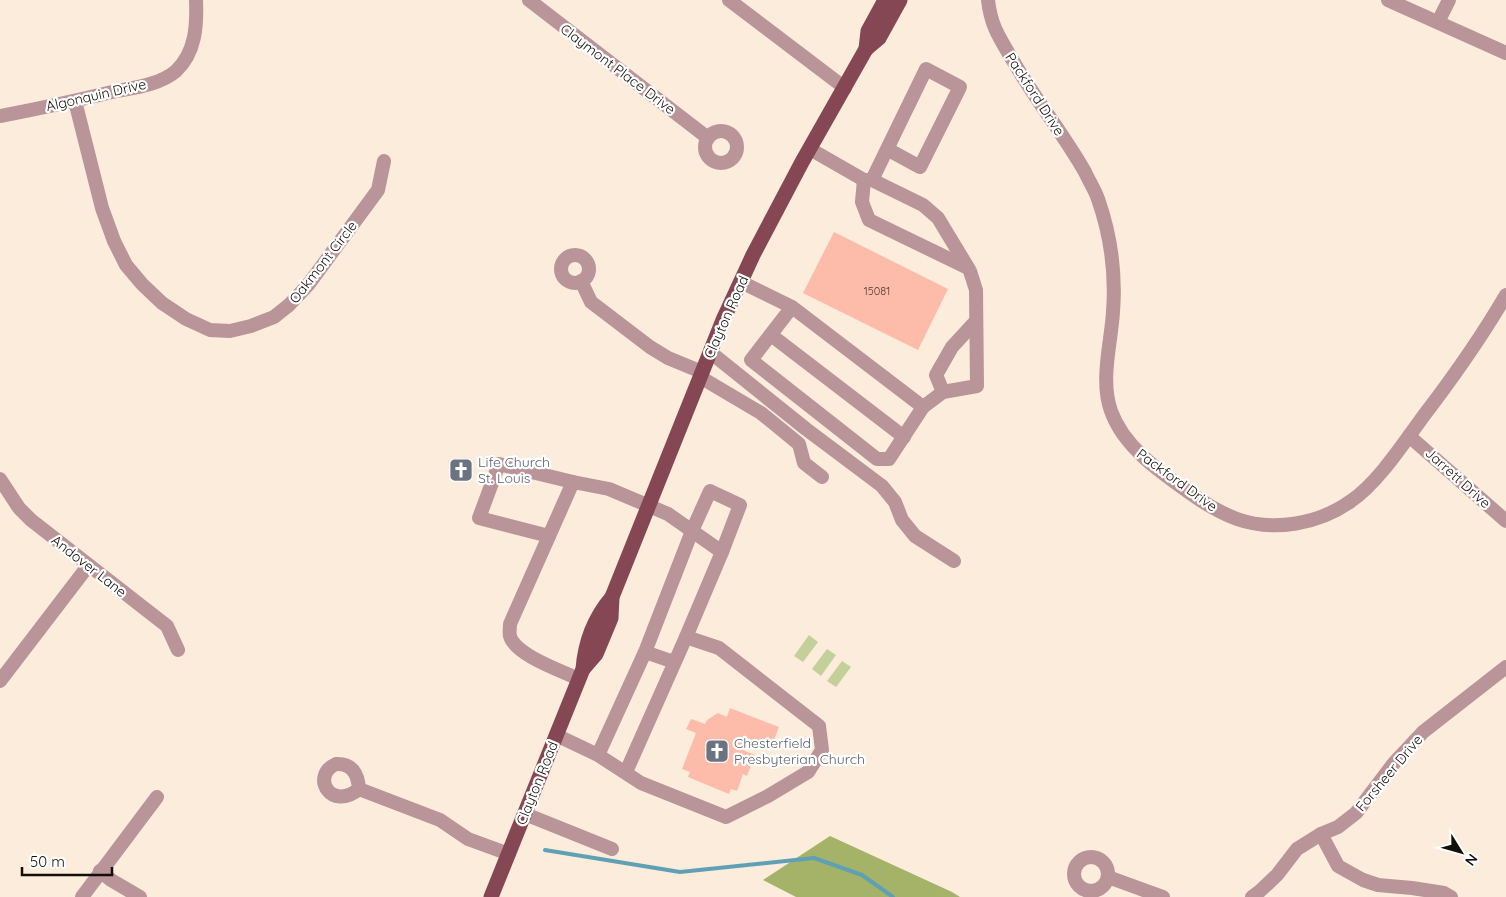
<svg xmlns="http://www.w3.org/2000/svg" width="1506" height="897" font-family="Quicksand,sans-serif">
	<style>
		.green { fill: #c4d09a }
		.forest { fill: #a5b368 }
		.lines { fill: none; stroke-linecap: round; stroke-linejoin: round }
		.stream { stroke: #5fa0b5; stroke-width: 4 }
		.building { fill: #fdbca9 }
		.minor { stroke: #b99499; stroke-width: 14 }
		.major { stroke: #854753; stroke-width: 15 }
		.labels { text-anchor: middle; stroke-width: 4.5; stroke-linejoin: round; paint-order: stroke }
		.number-label { font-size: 11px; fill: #4d3a30 }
		.street-label { font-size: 14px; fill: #120e08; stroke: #fff }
		.worship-label { font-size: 14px; fill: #5b616d; stroke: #fff; text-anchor: start }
	</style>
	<rect width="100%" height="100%" fill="#fbecdb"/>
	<g class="green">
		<polygon points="809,635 818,642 803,662 794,656"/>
		<polygon points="827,649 836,655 821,676 812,669"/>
		<polygon points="842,661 851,667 836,687 827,681"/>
	</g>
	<polygon class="forest" points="830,836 952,892 960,897 796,897 763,880"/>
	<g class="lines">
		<polyline class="stream" points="545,850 680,872 814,858 862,875 893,897"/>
	</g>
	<g class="building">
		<polygon points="834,232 948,289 918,350 803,293"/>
		<polygon points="730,708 779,727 770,750 749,742 745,751 755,755 747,776 743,774 737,791 731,789 729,794 688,777 690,772 682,769 696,733 686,729 691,719 705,724 707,720 718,713 727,717"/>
	</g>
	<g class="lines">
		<g class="minor">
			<polyline points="529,0 708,138"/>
			<polyline points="729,0 845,88"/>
			<path d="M988,0c3,26 11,37 24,59 22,39 51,74 73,113 4,9 10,18 13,27 13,37 18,74 15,113 -2,32 -13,68 -2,99 13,37 51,62 82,84 14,10 28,18 44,24 37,13 82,5 114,-18 27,-18 54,-60 74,-87 29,-38 57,-78 81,-119"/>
			<polyline points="1388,0 1506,53"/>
			<polyline points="1438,22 1449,0"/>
			<polyline points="75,101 102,208 114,241 126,265 142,284 162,303 186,319 210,330 230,331 251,326 274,317 289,305 308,285 378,190 384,161"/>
			<path d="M0,116c37,-7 75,-15 112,-24 20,-4 48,-7 64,-21 20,-19 21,-46 20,-71"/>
			<circle cx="721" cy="147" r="16"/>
			<polyline points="810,149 864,180 872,180 923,205 938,218 970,271 976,290 977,386 943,392 923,407"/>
			<polyline points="864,180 862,202 869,220 968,268"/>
			<polyline points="872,180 926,69 960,87 920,167 887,149"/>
			<circle cx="575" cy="269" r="14"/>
			<polyline points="581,281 591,302 650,347 668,358 702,372"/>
			<polyline points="741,282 792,307 923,407 889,459 877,459 751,360 792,307"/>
			<polyline points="771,335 904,437"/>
			<polyline points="710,352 806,429 882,486 895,502 902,520 915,536 954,561"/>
			<polyline points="700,377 761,413 799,444 804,463 822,477"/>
			<polyline points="943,392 936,375 952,347 976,321"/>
			<polyline points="1409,436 1506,521"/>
			<polyline points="0,479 19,508 31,520 167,626 178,650"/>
			<polyline points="549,536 479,518 499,464 573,482"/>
			<polyline points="674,662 645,652 692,531 710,491 740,505 722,552"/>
			<path d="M579,679c-17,-8 -64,-24 -69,-43 -1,-3 0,-8 0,-12l63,-142 36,7 59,25 54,38 -36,85"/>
			<polyline points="0,681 88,566"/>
			<polyline points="556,735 598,755 641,783 726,817 768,796 808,772 822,750 819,726 719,648 686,637 626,772"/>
			<polyline points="598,755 645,652"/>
			<path d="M336,764c16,-1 22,10 23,25 -28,23 -49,-13 -23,-25z"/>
			<polyline points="359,789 440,820 468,839 509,854"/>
			<polyline points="525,814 612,849"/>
			<polyline points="1321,834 1338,866 1363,880 1378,885 1412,888 1444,893 1451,897"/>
			<circle cx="1091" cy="874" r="17"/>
			<polyline points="100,871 111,880 140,897"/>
			<polyline points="1108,877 1163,897"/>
			<polyline points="82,897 157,797"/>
			<polyline points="1252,897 1260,891 1277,875 1297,849 1321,834 1338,827 1356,813 1394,763 1423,732 1506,667"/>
		</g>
		<g class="major">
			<polyline points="866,49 879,38 900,0"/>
			<polyline points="583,669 596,654 611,618 612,597 723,320 753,255 802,162 866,49 868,31 885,0"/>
			<path d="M491,897l92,-228c2,-27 12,-52 29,-72"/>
		</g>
	</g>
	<defs>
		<g id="church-square" transform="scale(1.25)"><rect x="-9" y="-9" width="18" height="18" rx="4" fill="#6b7280" stroke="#fff"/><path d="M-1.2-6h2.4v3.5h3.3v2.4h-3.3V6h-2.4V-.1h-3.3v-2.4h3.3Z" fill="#fff"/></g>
	</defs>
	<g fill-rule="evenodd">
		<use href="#church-square" x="461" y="470"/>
		<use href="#church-square" x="717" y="751"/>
	</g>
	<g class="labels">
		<g class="number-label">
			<text x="877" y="295">15081</text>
		</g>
		<g class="street-label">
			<text transform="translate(618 69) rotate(37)" y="5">Claymont Place Drive</text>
			<text transform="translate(1035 94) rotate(57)" y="5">Packford Drive</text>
			<text transform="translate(96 95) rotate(-13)" y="5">Algonquin Drive</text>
			<text transform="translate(323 262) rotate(-52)" y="5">Oakmont Circle</text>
			<text transform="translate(726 317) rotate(-66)" y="5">Clayton Road</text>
			<text transform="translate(1458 478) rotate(42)" y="5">Jarrett Drive</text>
			<text transform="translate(1177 480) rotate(36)" y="5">Packford Drive</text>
			<text transform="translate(89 566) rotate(38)" y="5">Andover Lane</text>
			<text transform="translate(1389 773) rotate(-50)" y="5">Forsheer Drive</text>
			<text transform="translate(537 783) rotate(-68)" y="5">Clayton Road</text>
		</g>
		<g class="worship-label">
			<text x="478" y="467">Life Church<tspan x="478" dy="16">St. Louis</tspan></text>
			<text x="734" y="748">Chesterfield<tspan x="734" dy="16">Presbyterian Church</tspan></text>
		</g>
	</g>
	<g transform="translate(1461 852) rotate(127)" stroke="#ffffff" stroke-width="4" paint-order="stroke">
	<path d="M0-4L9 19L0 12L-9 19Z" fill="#120e08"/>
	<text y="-8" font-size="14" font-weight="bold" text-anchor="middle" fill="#120e08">N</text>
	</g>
	<path d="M22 867v8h90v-8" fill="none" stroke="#120e08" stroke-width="2.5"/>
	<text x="30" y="867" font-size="15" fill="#120e08" stroke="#ffffff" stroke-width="4" paint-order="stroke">50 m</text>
</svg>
